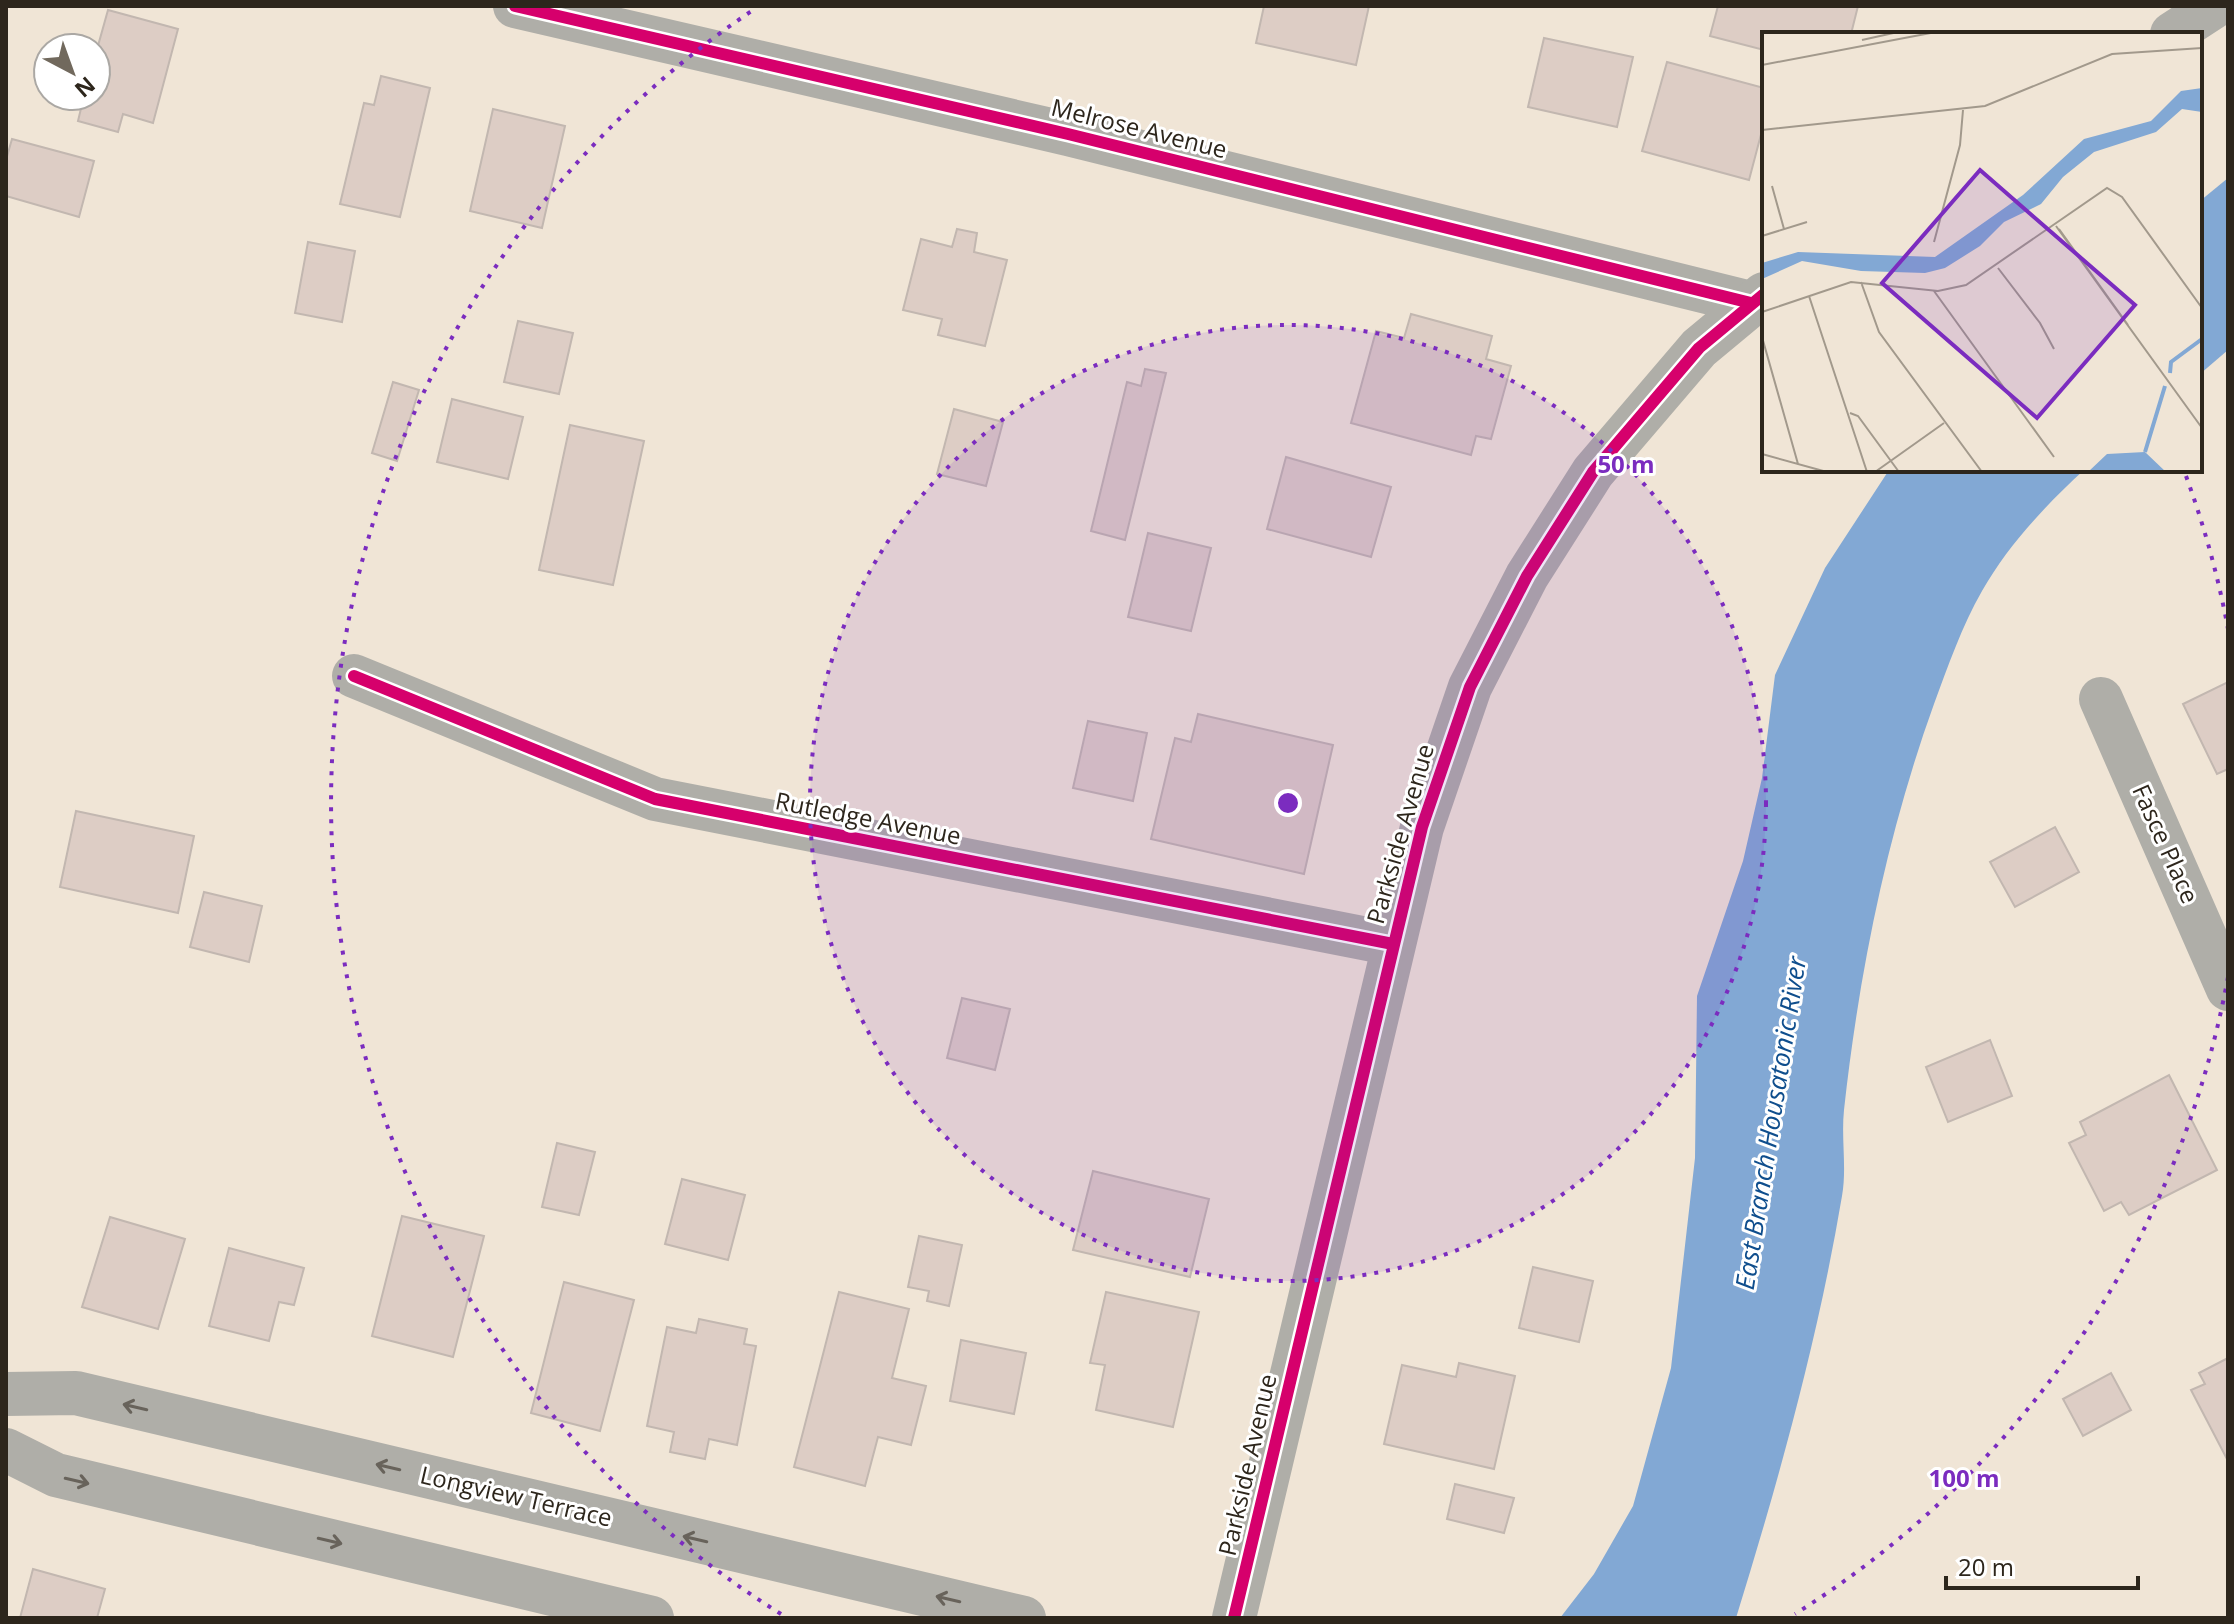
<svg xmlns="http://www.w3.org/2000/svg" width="2234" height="1624" font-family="'Open Sans',sans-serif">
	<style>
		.water { fill: #82a8d4 }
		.building { fill: #ddcdc5; stroke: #c2b7b0; stroke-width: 2 }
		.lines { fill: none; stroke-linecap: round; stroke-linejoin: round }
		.minor { stroke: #afaea8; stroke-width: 44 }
		.cycleway-casing { stroke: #fff; stroke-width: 17 }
		.cycleway { stroke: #d6006c; stroke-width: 12 }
		.oneway { stroke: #68635b }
		.ring { fill: none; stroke: #7b2cbf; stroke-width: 4; stroke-dasharray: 4 8 }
		.labels { text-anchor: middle; stroke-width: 6; stroke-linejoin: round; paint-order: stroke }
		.street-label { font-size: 24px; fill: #2d261c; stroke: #fff }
		.water-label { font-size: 26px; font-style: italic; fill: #0f4e8d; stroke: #fff }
		.inset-river { fill: none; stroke: #82a8d4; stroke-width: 4 }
		.inset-road { fill: none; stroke: #a2998c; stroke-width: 2 }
		.view { fill: #7b2cbf; fill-opacity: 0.15; stroke: #7b2cbf; stroke-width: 4 }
		.inset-edge { fill: none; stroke: #2d261c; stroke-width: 4 }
		.centre { fill: #7b2cbf; stroke: #fff; stroke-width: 4 }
		.ring-label { font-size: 24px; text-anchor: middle; font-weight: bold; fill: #7b2cbf; stroke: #fff; stroke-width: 6; stroke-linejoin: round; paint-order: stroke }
	</style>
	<rect width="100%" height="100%" fill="#f0e5d6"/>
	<g class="water">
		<polygon points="2228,178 2228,350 2200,374 2200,201"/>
		<path d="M1889,470h195c-38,35 -76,75 -102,121 -20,35 -34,75 -48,113 -47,130 -75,269 -90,406 -3,29 3,58 -2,86 -24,143 -63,283 -106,422h-176l34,-44 39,-68 38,-138 24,-210 2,-162 46,-135 19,-83 13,-103 50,-107z"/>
	</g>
	<g class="building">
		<polygon points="1264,6 1369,6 1356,65 1256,43"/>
		<polygon points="1718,6 1858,6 1851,34 1764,34 1764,50 1710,36"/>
		<polygon points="108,10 178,29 153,123 123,114 118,132 78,121 84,96 96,96 96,53"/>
		<polygon points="1544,38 1633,57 1617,127 1528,107"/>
		<polygon points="1667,62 1764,88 1764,123 1749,180 1642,151"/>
		<polygon points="381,76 430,88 400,217 340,204 364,103 374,105"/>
		<polygon points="493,109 565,126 542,228 470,211"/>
		<polygon points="12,139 94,161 79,217 6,196 6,160"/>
		<polygon points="957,229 977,233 974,252 1007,260 985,346 938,335 942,319 903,310 921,239 952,247"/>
		<polygon points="308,242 355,251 342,322 295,313"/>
		<polygon points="1411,314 1492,336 1486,359 1511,366 1491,439 1476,436 1471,455 1351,423 1376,331 1404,338"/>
		<polygon points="518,321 573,333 559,394 504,382"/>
		<polygon points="1145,369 1166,373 1125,540 1091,531 1127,382 1141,386"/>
		<polygon points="393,382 419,390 397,461 372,453"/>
		<polygon points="452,399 523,417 508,479 437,462"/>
		<polygon points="954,409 1003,422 986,486 937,474"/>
		<polygon points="570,425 644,441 613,585 539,570"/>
		<polygon points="1286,457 1391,487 1371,557 1267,529"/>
		<polygon points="1148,533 1211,548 1191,631 1128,617"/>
		<polygon points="2228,682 2228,769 2217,774 2183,704"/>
		<polygon points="1198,714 1333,745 1304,874 1151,839 1175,738 1191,742"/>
		<polygon points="1088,721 1147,733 1133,801 1073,788"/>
		<polygon points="76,811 194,836 178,913 60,887"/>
		<polygon points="2055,827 2079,872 2015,907 1990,862"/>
		<polygon points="204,892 262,906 249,962 190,947"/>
		<polygon points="962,998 1010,1009 995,1070 947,1058"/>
		<polygon points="1990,1040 2012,1096 1948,1122 1926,1067"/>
		<polygon points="2169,1075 2217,1170 2129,1215 2121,1202 2104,1211 2069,1143 2086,1135 2080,1122"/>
		<polygon points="557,1143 595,1152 579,1215 542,1207"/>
		<polygon points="1093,1171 1209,1199 1190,1277 1073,1250"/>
		<polygon points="682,1179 745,1195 728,1260 665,1244"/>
		<polygon points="402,1216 484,1236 453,1357 372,1336"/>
		<polygon points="110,1217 185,1239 158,1329 82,1307"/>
		<polygon points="919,1236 962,1245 949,1306 927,1301 929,1291 908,1287"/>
		<polygon points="229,1248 304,1268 294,1305 279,1302 269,1341 209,1326"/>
		<polygon points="1533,1267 1593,1281 1579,1342 1519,1328"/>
		<polygon points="564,1282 634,1300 600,1431 531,1413"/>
		<polygon points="839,1292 909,1309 892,1378 926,1386 911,1445 878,1437 865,1486 794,1467"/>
		<polygon points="1106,1292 1199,1312 1173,1427 1096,1410 1105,1365 1090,1363"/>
		<polygon points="699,1319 747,1329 744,1344 756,1346 737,1445 709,1439 705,1459 670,1452 674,1432 647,1426 667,1327 696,1333"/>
		<polygon points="961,1340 1026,1353 1014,1414 950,1401"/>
		<polygon points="2228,1358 2228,1461 2191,1390 2205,1384 2199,1373"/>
		<polygon points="1459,1363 1515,1376 1494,1469 1384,1444 1402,1365 1456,1377"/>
		<polygon points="2111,1373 2131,1410 2083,1436 2063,1399"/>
		<polygon points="1455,1484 1514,1498 1504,1533 1447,1519"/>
		<polygon points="33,1569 105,1589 97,1618 20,1618"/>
	</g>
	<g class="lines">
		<g class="minor">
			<polyline points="515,6 1068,134 1751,303"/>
			<polyline points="2172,34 2215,6"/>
			<polyline points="354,676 655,799 1393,944"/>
			<polyline points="2101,699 2228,989"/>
			<polyline points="6,1394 76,1393 1024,1618"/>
			<polyline points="6,1450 56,1475 652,1618"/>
			<polyline points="1234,1618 1422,827 1470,687 1527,576 1593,472 1699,348 1764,294"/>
		</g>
		<g class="cycleway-casing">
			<g id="cycleway">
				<polyline points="515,6 1068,134 1751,303"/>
				<polyline points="354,676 655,799 1393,944"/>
				<polyline points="1234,1618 1422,827 1470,687 1527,576 1593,472 1699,348 1764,294"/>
			</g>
		</g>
		<use href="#cycleway" class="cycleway"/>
	</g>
	<defs><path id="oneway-shaft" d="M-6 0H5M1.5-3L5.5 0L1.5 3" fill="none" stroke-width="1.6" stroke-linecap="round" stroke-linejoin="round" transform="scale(2)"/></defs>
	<g class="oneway">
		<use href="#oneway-shaft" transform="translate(135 1407) rotate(-167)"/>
		<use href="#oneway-shaft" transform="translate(388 1467) rotate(-167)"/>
		<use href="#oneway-shaft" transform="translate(77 1481) rotate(13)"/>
		<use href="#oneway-shaft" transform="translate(695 1539) rotate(-167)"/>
		<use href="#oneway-shaft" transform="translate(330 1541) rotate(13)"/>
		<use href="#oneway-shaft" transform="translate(948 1599) rotate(-167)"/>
	</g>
	<circle cx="1288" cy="803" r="478" fill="#7b2cbf" fill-opacity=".12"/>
	<g class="ring">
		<circle cx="1288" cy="803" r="478"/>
		<path d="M2228 977A956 956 0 0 1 1795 1614M781 1614A956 956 0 0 1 753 10M2186 476A956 956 0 0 1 2228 629"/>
	</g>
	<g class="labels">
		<g class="street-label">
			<text transform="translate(1139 129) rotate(14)" y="8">Melrose Avenue</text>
			<text transform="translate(868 819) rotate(11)" y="8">Rutledge Avenue</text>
			<text transform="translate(1401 834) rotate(-74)" y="8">Parkside Avenue</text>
			<text transform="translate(2165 844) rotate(66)" y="8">Fasce Place</text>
			<text transform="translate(1248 1465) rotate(-77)" y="8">Parkside Avenue</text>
			<text transform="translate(516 1497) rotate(13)" y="8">Longview Terrace</text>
		</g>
		<g class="water-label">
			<text transform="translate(1771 1123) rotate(-81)" y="9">East Branch Housatonic River</text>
		</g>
	</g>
	<g transform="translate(1762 32)">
		<rect width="440" height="440" fill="#f0e5d6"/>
		<path d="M440,56v24l-20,-3 -26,23 -62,20 -31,25 -22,27 -37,18 -24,24 -35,22 -20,5 -64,-2 -59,-10 -40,18v-16l36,-11 137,5 88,-62 61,-56 67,-18 30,-30zM383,420l21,20h-78l19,-18z" fill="#82a8d4"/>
		<path class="inset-river" d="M408,341l1,-11 31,-23M383,420l20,-66"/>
		<path class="inset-road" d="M100,8l36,-8M0,33l174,-33M0,98l223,-24 127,-52 90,-6M10,154l12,43M294,194l146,202M297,197l69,96M0,204l45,-14M172,210l26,-97 3,-35M236,236l42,55 14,26M99,250l18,50 103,140M172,259l120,166M47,264l58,176M0,280l89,-30 87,9 28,-6 141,-97 15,9 80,111M0,305l36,127M88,381l8,3 41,56M0,422l65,18M113,440l69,-49"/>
		<path class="view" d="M218,138l155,135 -98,113 -155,-135z"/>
		<rect width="440" height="440" class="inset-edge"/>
	</g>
	<circle cx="1288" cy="803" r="12" class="centre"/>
	<g class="ring-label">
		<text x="1626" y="473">50 m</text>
		<text x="1964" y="1487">100 m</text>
	</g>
	<rect width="2234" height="1624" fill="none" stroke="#2d261c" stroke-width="16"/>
	<g transform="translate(72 72) rotate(139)"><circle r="38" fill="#ffffff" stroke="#aba8a4" stroke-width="2"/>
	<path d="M0-6L14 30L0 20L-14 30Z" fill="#71695d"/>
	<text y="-12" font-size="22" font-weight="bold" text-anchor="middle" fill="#2d261c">N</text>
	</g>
	<path d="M1946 1576v12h192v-12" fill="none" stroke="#2d261c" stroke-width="4"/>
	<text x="1958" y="1576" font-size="24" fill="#2d261c" stroke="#ffffff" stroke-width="6" paint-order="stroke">20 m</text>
</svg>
